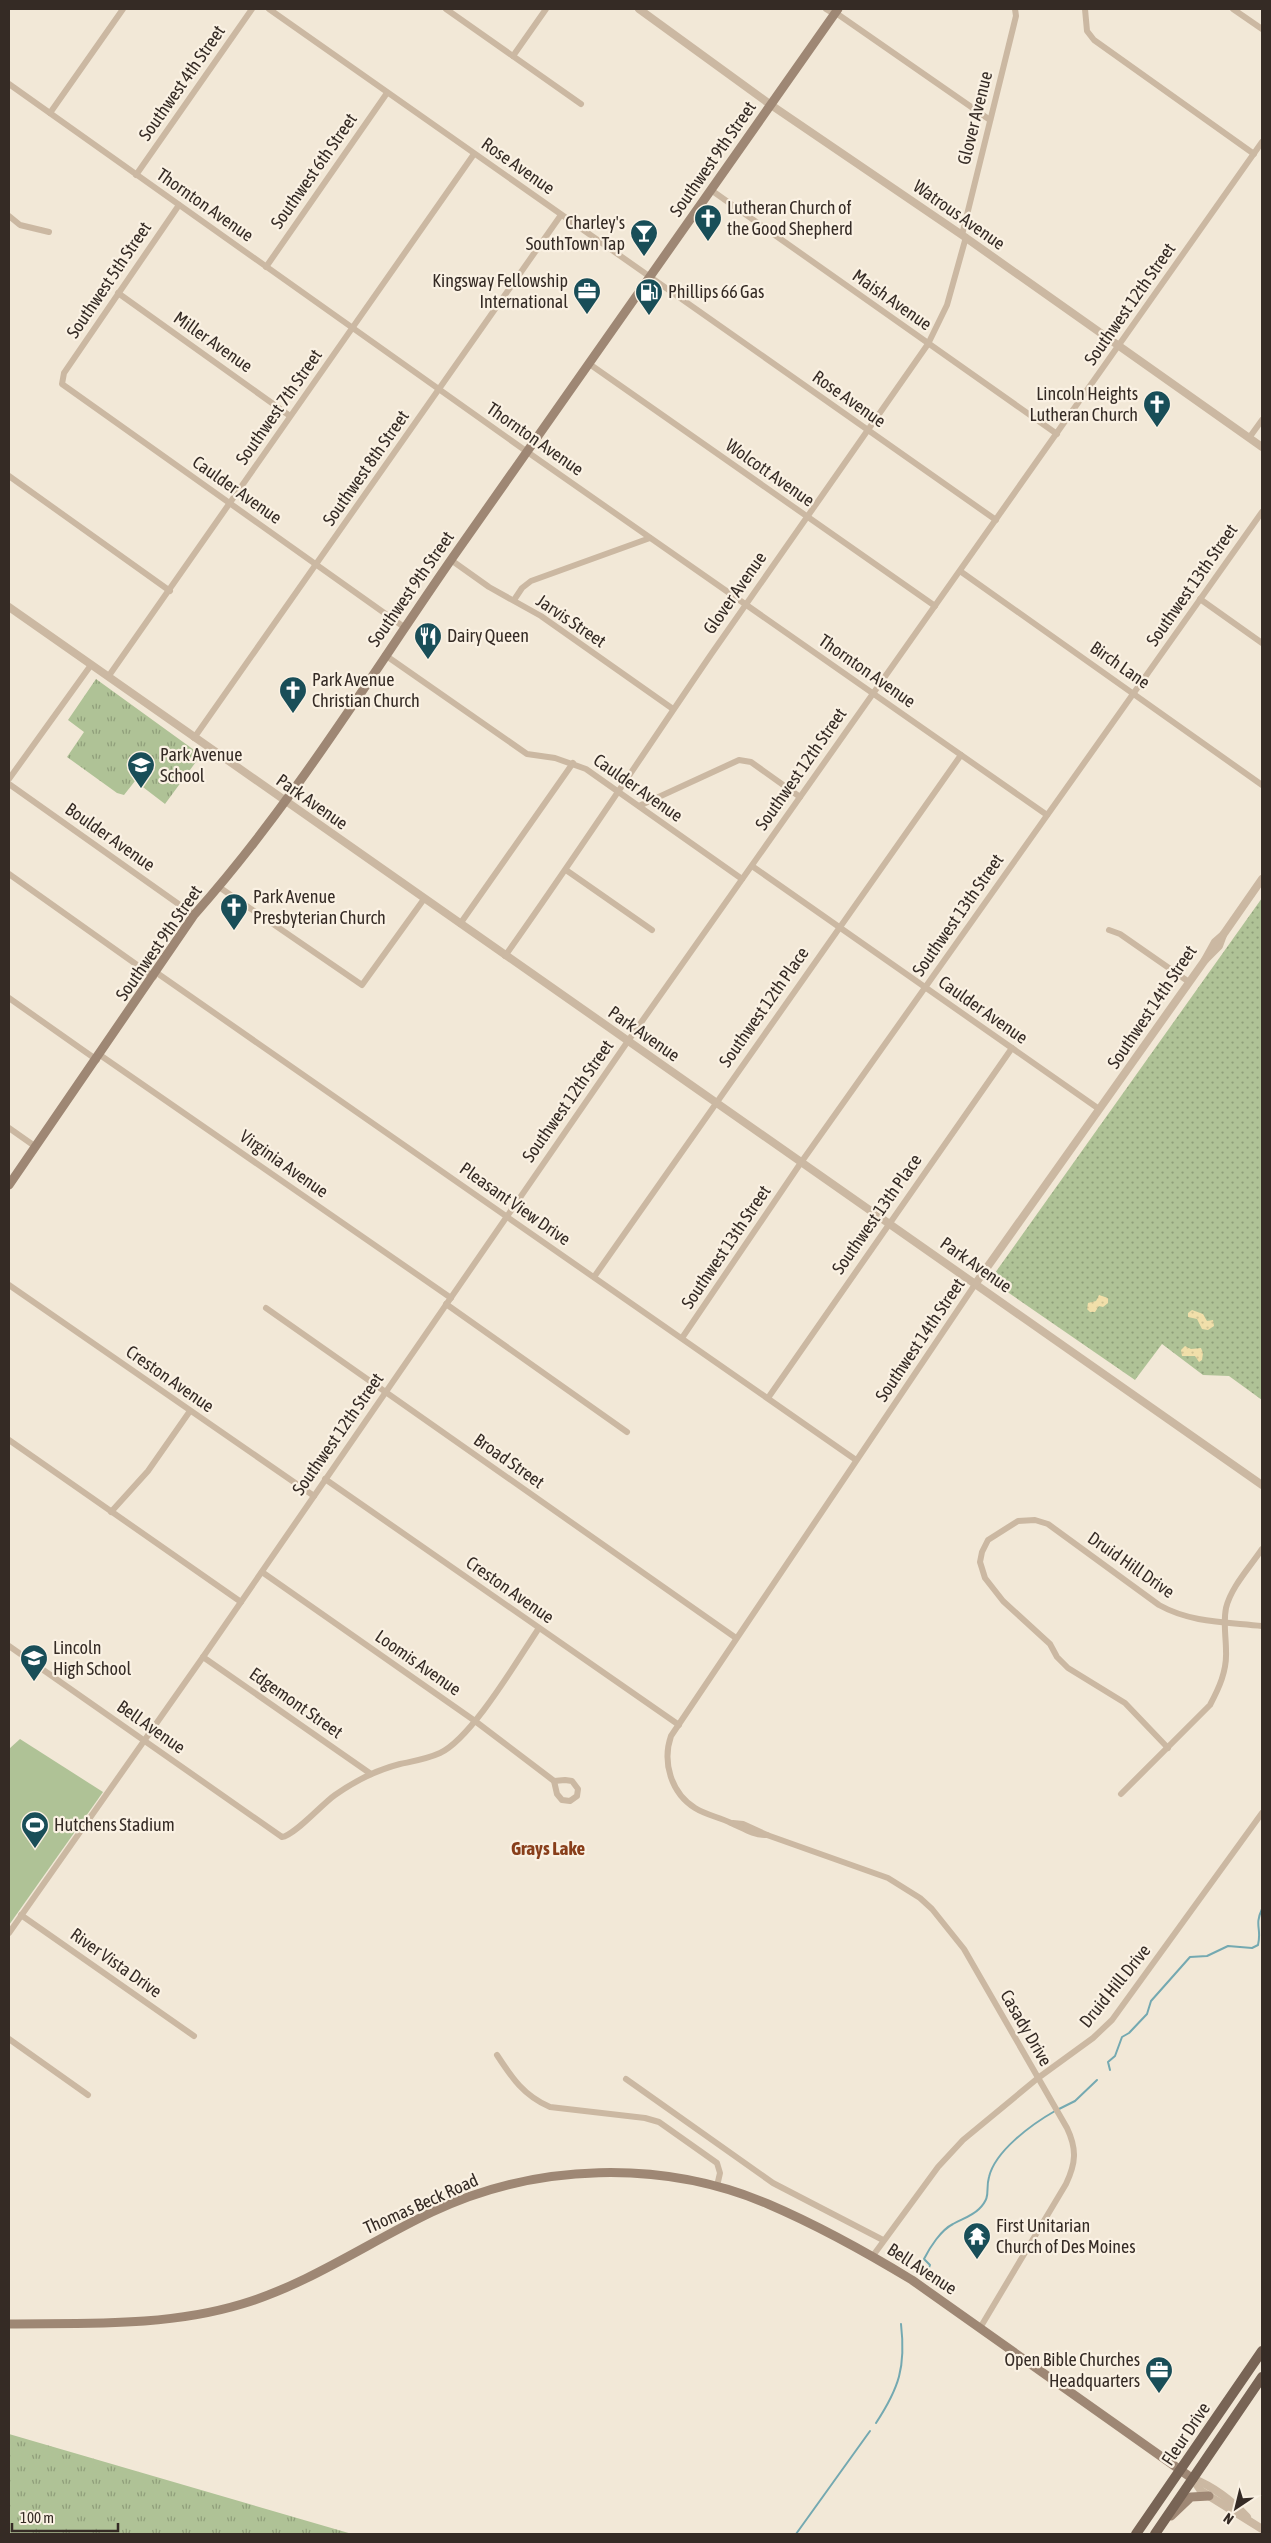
<svg xmlns="http://www.w3.org/2000/svg" width="1271" height="2543" font-family="'Asap Condensed',sans-serif">
	<style>
		.grass { fill: url(#grass-dots) }
		.sand { fill: url(#sand-dots) }
		.park { fill: url(#park-tufts) }
		.garden { fill: #afc296 }
		.lines { fill: none; stroke-linecap: round; stroke-linejoin: round }
		.stream { stroke: #74a9b1; stroke-width: 2 }
		.minor { stroke: #cbb8a2; stroke-width: 6 }
		.tertiary { stroke: #cbb8a2; stroke-width: 8 }
		.secondary { stroke: #9e8774; stroke-width: 9 }
		.primary { stroke: #786455; stroke-width: 10 }
		.labels { text-anchor: middle; stroke-width: 4.5; stroke-linejoin: round; paint-order: stroke }
		.street-label { font-size: 18px; fill: #352b25; stroke: #faf1e3 }
		.poi-label { font-size: 18px; fill: #352b25; stroke: #faf1e3; text-anchor: start }
		.neighbourhood-label { font-size: 19px; font-weight: bold; fill: #883e1a; stroke: #faf1e3 }
	</style>
	<defs>
		<pattern id="grass-dots" width="8" height="8" patternUnits="userSpaceOnUse" patternTransform="scale(1.25)"><rect width="8" height="8" fill="#afc296"/><path d="M2 2h.1M6 6h.1" fill="none" stroke="#8f9e7a" stroke-width="1.8" stroke-linecap="round"/></pattern>
		<pattern id="sand-dots" width="8" height="8" patternUnits="userSpaceOnUse" patternTransform="scale(1.25)"><rect width="8" height="8" fill="#f1dfaa"/><path d="M2 2h.1M6 6h.1" fill="none" stroke="#cfc092" stroke-width="1.8" stroke-linecap="round"/></pattern>
		<pattern id="park-tufts" width="24" height="20" patternUnits="userSpaceOnUse" patternTransform="scale(1.25)"><rect width="24" height="20" fill="#afc296"/><path d="M3 7l-1-3M5 7V3M7 7l1-3M15 17l-1-3M17 17v-4M19 17l1-3" fill="none" stroke="#8f9e7a"/></pattern>
	</defs>
	<rect width="100%" height="100%" fill="#f2e8d7"/>
	<polygon class="grass" points="1262,898 1262,1400 1229,1376 1203,1375 1162,1344 1135,1380 990,1280"/>
	<g class="sand">
		<polygon points="1099,1295 1108,1298 1108,1303 1103,1307 1099,1306 1095,1312 1090,1312 1087,1309 1088,1303 1096,1301"/>
		<polygon points="1192,1310 1203,1314 1207,1321 1213,1320 1214,1326 1208,1330 1202,1329 1197,1319 1188,1317 1188,1313"/>
		<polygon points="1185,1346 1191,1349 1201,1348 1203,1353 1202,1360 1199,1362 1195,1356 1182,1356 1181,1350"/>
	</g>
	<g class="park">
		<polygon points="96,679 201,755 165,804 135,781 124,795 117,793 67,757 84,732 68,720"/>
		<polygon points="9,2434 352,2534 9,2534"/>
	</g>
	<polygon class="garden" points="20,1739 103,1792 9,1925 9,1749"/>
	<g class="lines">
		<g class="stream">
			<path d="M1110,2070l-2,-8 7,-6 7,-19 7,-4 18,-19 4,-13 39,-44 17,-1 21,-10 24,2 6,-3c4,-17 -4,-19 4,-36"/>
			<polyline points="1059,2109 1075,2101 1097,2080"/>
			<path d="M927,2273l3,-8 -6,-6c6,-12 17,-29 29,-35 9,-5 19,-8 26,-15 13,-13 6,-18 10,-32 6,-26 43,-53 66,-66"/>
			<path d="M876,2423c23,-35 30,-56 25,-99"/>
			<polyline points="796,2534 870,2431"/>
		</g>
		<g class="minor">
			<polyline points="269,9 996,520"/>
			<polyline points="446,9 581,104"/>
			<polyline points="826,9 834,14"/>
			<polyline points="1085,9 1087,31 1094,40 1254,154"/>
			<polyline points="1233,9 1262,29"/>
			<polyline points="836,13 990,120"/>
			<polyline points="513,56 546,9"/>
			<polyline points="9,84 526,451 1047,815"/>
			<polyline points="50,113 123,9"/>
			<polyline points="136,175 252,9"/>
			<polyline points="711,190 1057,434"/>
			<polyline points="179,205 64,373 62,384 404,627"/>
			<polyline points="9,216 20,225 49,232"/>
			<polyline points="962,235 1016,16 1015,9"/>
			<polyline points="266,267 387,93"/>
			<polyline points="118,293 290,416"/>
			<polyline points="588,363 935,606"/>
			<polyline points="1249,438 1262,420"/>
			<polyline points="9,476 170,591"/>
			<polyline points="451,560 489,587 541,616 673,709"/>
			<polyline points="960,571 1262,785"/>
			<polyline points="1200,599 1262,643"/>
			<polyline points="514,600 522,588 531,581 650,538"/>
			<polyline points="385,655 527,754 555,758 586,769 742,879"/>
			<polyline points="108,677 474,154"/>
			<polyline points="194,738 561,215"/>
			<polyline points="9,779 91,665"/>
			<polyline points="9,784 194,915"/>
			<polyline points="639,806 739,760 751,762 800,797"/>
			<polyline points="752,866 1099,1109"/>
			<polyline points="566,870 652,930"/>
			<polyline points="9,874 154,977"/>
			<polyline points="219,887 362,985 424,899"/>
			<polyline points="460,924 573,763"/>
			<polyline points="1109,930 1120,934 1189,982"/>
			<path d="M505,956c71,-100 138,-202 207,-303 71,-103 145,-206 216,-309l19,-39 19,-68"/>
			<polyline points="157,973 856,1460"/>
			<polyline points="9,998 97,1060"/>
			<polyline points="100,1055 451,1298"/>
			<polyline points="9,1128 36,1147"/>
			<polyline points="594,1277 961,755"/>
			<polyline points="9,1285 314,1496"/>
			<polyline points="446,1304 627,1432"/>
			<polyline points="266,1308 736,1638"/>
			<polyline points="682,1338 800,1164 1262,512"/>
			<polyline points="768,1398 1012,1048"/>
			<polyline points="9,1440 241,1602"/>
			<polyline points="325,1479 679,1725"/>
			<polyline points="111,1512 148,1471 190,1411"/>
			<polyline points="262,1572 475,1721 554,1781"/>
			<path d="M9,1646l273,191c12,-1 40,-33 53,-42 20,-14 41,-25 65,-31 14,-3 27,-5 40,-11 32,-15 78,-94 99,-125"/>
			<polyline points="203,1657 371,1774"/>
			<path d="M1168,1748l-43,-45 -57,-35 -11,-11 -7,-13 -47,-43 -18,-23 -5,-16 2,-10 6,-12 30,-19 17,-1 13,4 111,81c32,18 68,17 103,21"/>
			<polygon points="565,1780 572,1781 578,1789 577,1796 570,1801 562,1800 557,1794 554,1781"/>
			<path d="M1121,1794l89,-89c9,-17 17,-34 16,-54 0,-15 -3,-28 0,-43 5,-21 24,-41 36,-59"/>
			<path d="M733,1823l10,1 24,11 121,43 32,20 12,11 32,40 103,179c10,21 9,35 -1,56l-86,144"/>
			<path d="M767,1835c-15,0 -24,-7 -36,-12 -12,-6 -25,-8 -36,-15 -24,-15 -33,-46 -24,-72l305,-453"/>
			<polyline points="21,1915 194,2036"/>
			<polyline points="9,1933 203,1657 628,1041 1262,142"/>
			<polyline points="9,2039 88,2095"/>
			<path d="M497,2055c15,23 27,41 53,52l95,11 14,4 58,41 3,10 -3,13"/>
			<polyline points="626,2079 773,2183 883,2240"/>
			<polyline points="872,2257 938,2167 963,2140 1038,2078 1093,2038 1112,2020 1262,1813"/>
		</g>
		<g class="tertiary">
			<polyline points="639,9 771,105 962,235 1262,447"/>
			<polyline points="9,607 1262,1485"/>
			<polyline points="1205,960 1219,946 1223,935"/>
			<polyline points="976,1283 1205,960 1215,942 1223,935 1262,879"/>
			<polyline points="1193,2479 1201,2491 1262,2529"/>
			<path d="M1194,2479c20,8 38,22 53,38"/>
		</g>
		<g class="secondary">
			<path d="M9,1185l185,-270c98,-110 175,-237 259,-358 127,-183 258,-365 385,-548"/>
			<path d="M9,2324c78,-1 157,3 233,-20 67,-20 127,-62 190,-92 103,-49 230,-53 336,-8 49,21 98,48 144,76l281,199"/>
			<polyline points="1171,2516 1191,2497 1209,2496"/>
		</g>
		<g class="primary">
			<polyline points="1136,2534 1262,2351"/>
			<polyline points="1155,2534 1262,2377"/>
		</g>
	</g>
	<defs>
		<g id="church-pin" transform="scale(1.4375)"><path d="M0 17L-7.5 6A9.5 9.5 0 1 1 7.5 6Z" fill="#194e58" stroke="#faf1e3"/><path d="M-1.2-6h2.4v3.5h3.3v2.4h-3.3V6h-2.4V-.1h-3.3v-2.4h3.3Z" fill="#fff"/></g>
		<g id="bar-pin" transform="scale(1.4375)"><path d="M0 17L-7.5 6A9.5 9.5 0 1 1 7.5 6Z" fill="#194e58" stroke="#faf1e3"/><path d="M-6-5H6L.8 .8V4.5H3.5V6h-7V4.5H-.8V.8Z" fill="#fff"/></g>
		<g id="office-pin" transform="scale(1.4375)"><path d="M0 17L-7.5 6A9.5 9.5 0 1 1 7.5 6Z" fill="#194e58" stroke="#faf1e3"/><path d="M-6-3h4V-5.5h4V-3h4V5H-6ZM-1-4.5V-3h2v-1.5ZM-6 0V1H6V0Z" fill="#fff"/></g>
		<g id="fuel-pin" transform="scale(1.4375)"><path d="M0 17L-7.5 6A9.5 9.5 0 1 1 7.5 6Z" fill="#194e58" stroke="#faf1e3"/><path d="M-5.5-6h7V0h2V4h1.3V-2.5L3-4.5l.8-.8L6-3V5H2.5V1h-1V6h-7ZM-4.2-4.7v3.2H.2V-4.7Z" fill="#fff"/></g>
		<g id="restaurant-pin" transform="scale(1.4375)"><path d="M0 17L-7.5 6A9.5 9.5 0 1 1 7.5 6Z" fill="#194e58" stroke="#faf1e3"/><path d="M-5-6h1v4h1v-4h1v4h1v-4h1v5L-1.5 .5V6h-2V.5L-5-1ZM5-6V6H3V1.5H1.5Q1.5-4 5-6Z" fill="#fff"/></g>
		<g id="school-pin" transform="scale(1.4375)"><path d="M0 17L-7.5 6A9.5 9.5 0 1 1 7.5 6Z" fill="#194e58" stroke="#faf1e3"/><path d="M0-5L7-2L0 1L-7-2ZM-4 1L0 2.5L4 1V4Q0 6-4 4Z" fill="#fff"/></g>
		<g id="stadium-pin" transform="scale(1.4375)"><path d="M0 17L-7.5 6A9.5 9.5 0 1 1 7.5 6Z" fill="#194e58" stroke="#faf1e3"/><path d="M0-5a6.5 5 0 1 0 0 10a6.5 5 0 1 0 0-10ZM-3.5-1.8h7v3.6h-7Z" fill="#fff"/></g>
		<g id="temple-pin" transform="scale(1.4375)"><path d="M0 17L-7.5 6A9.5 9.5 0 1 1 7.5 6Z" fill="#194e58" stroke="#faf1e3"/><path d="M0-6L5-2H3V0L6.5 2.5H4V6H1.5V3h-3V6H-4V2.5H-6.5L-3 0V-2H-5Z" fill="#fff"/></g>
	</defs>
	<g fill-rule="evenodd">
		<use href="#church-pin" x="708" y="218"/>
		<use href="#bar-pin" x="644" y="233"/>
		<use href="#office-pin" x="587" y="291"/>
		<use href="#fuel-pin" x="649" y="292"/>
		<use href="#church-pin" x="1157" y="404"/>
		<use href="#restaurant-pin" x="428" y="636"/>
		<use href="#church-pin" x="293" y="690"/>
		<use href="#school-pin" x="141" y="765"/>
		<use href="#church-pin" x="234" y="907"/>
		<use href="#school-pin" x="34" y="1658"/>
		<use href="#stadium-pin" x="35" y="1825"/>
		<use href="#temple-pin" x="977" y="2236"/>
		<use href="#office-pin" x="1159" y="2370"/>
	</g>
	<g class="labels">
		<g class="street-label">
			<text transform="translate(182 83) rotate(-55)" y="6">Southwest 4th Street</text>
			<text transform="translate(975 118) rotate(-76)" y="6">Glover Avenue</text>
			<text transform="translate(713 159) rotate(-55)" y="6">Southwest 9th Street</text>
			<text transform="translate(518 166) rotate(35)" y="6">Rose Avenue</text>
			<text transform="translate(314 171) rotate(-55)" y="6">Southwest 6th Street</text>
			<text transform="translate(205 205) rotate(35)" y="6">Thornton Avenue</text>
			<text transform="translate(959 215) rotate(35)" y="6">Watrous Avenue</text>
			<text transform="translate(109 280) rotate(-56)" y="6">Southwest 5th Street</text>
			<text transform="translate(892 300) rotate(35)" y="6">Maish Avenue</text>
			<text transform="translate(1130 304) rotate(-55)" y="6">Southwest 12th Street</text>
			<text transform="translate(213 342) rotate(35)" y="6">Miller Avenue</text>
			<text transform="translate(849 399) rotate(35)" y="6">Rose Avenue</text>
			<text transform="translate(279 407) rotate(-55)" y="6">Southwest 7th Street</text>
			<text transform="translate(535 439) rotate(35)" y="6">Thornton Avenue</text>
			<text transform="translate(366 468) rotate(-55)" y="6">Southwest 8th Street</text>
			<text transform="translate(770 473) rotate(35)" y="6">Wolcott Avenue</text>
			<text transform="translate(237 490) rotate(35)" y="6">Caulder Avenue</text>
			<text transform="translate(1192 585) rotate(-55)" y="6">Southwest 13th Street</text>
			<text transform="translate(411 589) rotate(-55)" y="6">Southwest 9th Street</text>
			<text transform="translate(735 593) rotate(-55)" y="6">Glover Avenue</text>
			<text transform="translate(571 621) rotate(34)" y="6">Jarvis Street</text>
			<text transform="translate(1120 665) rotate(35)" y="6">Birch Lane</text>
			<text transform="translate(867 671) rotate(35)" y="6">Thornton Avenue</text>
			<text transform="translate(801 769) rotate(-55)" y="6">Southwest 12th Street</text>
			<text transform="translate(638 788) rotate(35)" y="6">Caulder Avenue</text>
			<text transform="translate(312 802) rotate(35)" y="6">Park Avenue</text>
			<text transform="translate(110 837) rotate(35)" y="6">Boulder Avenue</text>
			<text transform="translate(958 915) rotate(-55)" y="6">Southwest 13th Street</text>
			<text transform="translate(159 943) rotate(-55)" y="6">Southwest 9th Street</text>
			<text transform="translate(764 1007) rotate(-55)" y="6">Southwest 12th Place</text>
			<text transform="translate(1152 1007) rotate(-56)" y="6">Southwest 14th Street</text>
			<text transform="translate(983 1010) rotate(35)" y="6">Caulder Avenue</text>
			<text transform="translate(644 1034) rotate(35)" y="6">Park Avenue</text>
			<text transform="translate(568 1101) rotate(-55)" y="6">Southwest 12th Street</text>
			<text transform="translate(284 1164) rotate(35)" y="6">Virginia Avenue</text>
			<text transform="translate(515 1204) rotate(35)" y="6">Pleasant View Drive</text>
			<text transform="translate(877 1214) rotate(-55)" y="6">Southwest 13th Place</text>
			<text transform="translate(726 1247) rotate(-56)" y="6">Southwest 13th Street</text>
			<text transform="translate(976 1265) rotate(35)" y="6">Park Avenue</text>
			<text transform="translate(920 1340) rotate(-56)" y="6">Southwest 14th Street</text>
			<text transform="translate(170 1379) rotate(35)" y="6">Creston Avenue</text>
			<text transform="translate(338 1434) rotate(-55)" y="6">Southwest 12th Street</text>
			<text transform="translate(509 1461) rotate(35)" y="6">Broad Street</text>
			<text transform="translate(1131 1565) rotate(35)" y="6">Druid Hill Drive</text>
			<text transform="translate(510 1590) rotate(35)" y="6">Creston Avenue</text>
			<text transform="translate(418 1663) rotate(35)" y="6">Loomis Avenue</text>
			<text transform="translate(296 1703) rotate(35)" y="6">Edgemont Street</text>
			<text transform="translate(151 1727) rotate(35)" y="6">Bell Avenue</text>
			<text transform="translate(116 1963) rotate(35)" y="6">River Vista Drive</text>
			<text transform="translate(1115 1986) rotate(-51)" y="6">Druid Hill Drive</text>
			<text transform="translate(1026 2028) rotate(60)" y="6">Casady Drive</text>
			<text transform="translate(421 2204) rotate(-24)" y="6">Thomas Beck Road</text>
			<text transform="translate(922 2269) rotate(33)" y="6">Bell Avenue</text>
			<text transform="translate(1186 2434) rotate(-56)" y="6">Fleur Drive</text>
		</g>
		<g class="poi-label">
			<text x="727" y="214">Lutheran Church of<tspan x="727" dy="21">the Good Shepherd</tspan></text>
			<text x="625" y="229" text-anchor="end">Charley's<tspan x="625" dy="21">SouthTown Tap</tspan></text>
			<text x="568" y="287" text-anchor="end">Kingsway Fellowship<tspan x="568" dy="21">International</tspan></text>
			<text x="668" y="298">Phillips 66 Gas</text>
			<text x="1138" y="400" text-anchor="end">Lincoln Heights<tspan x="1138" dy="21">Lutheran Church</tspan></text>
			<text x="447" y="642">Dairy Queen</text>
			<text x="312" y="686">Park Avenue<tspan x="312" dy="21">Christian Church</tspan></text>
			<text x="160" y="761">Park Avenue<tspan x="160" dy="21">School</tspan></text>
			<text x="253" y="903">Park Avenue<tspan x="253" dy="21">Presbyterian Church</tspan></text>
			<text x="53" y="1654">Lincoln<tspan x="53" dy="21">High School</tspan></text>
			<text x="54" y="1831">Hutchens Stadium</text>
			<text x="996" y="2232">First Unitarian<tspan x="996" dy="21">Church of Des Moines</tspan></text>
			<text x="1140" y="2366" text-anchor="end">Open Bible Churches<tspan x="1140" dy="21">Headquarters</tspan></text>
		</g>
		<g class="neighbourhood-label">
			<text x="548" y="1855">Grays Lake</text>
		</g>
	</g>
	<rect width="1271" height="2543" fill="none" stroke="#352b25" stroke-width="20"/>
	<g transform="translate(1236 2508) rotate(215)" stroke="#faf1e3" stroke-width="4" paint-order="stroke">
	<path d="M0-4L9 19L0 12L-9 19Z" fill="#352b25"/>
	<text y="-8" font-size="14" font-weight="bold" text-anchor="middle" fill="#352b25">N</text>
	</g>
	<path d="M12 2523v8h106v-8" fill="none" stroke="#352b25" stroke-width="2.5"/>
	<text x="20" y="2523" font-size="15" fill="#352b25" stroke="#faf1e3" stroke-width="4" paint-order="stroke">100 m</text>
</svg>
